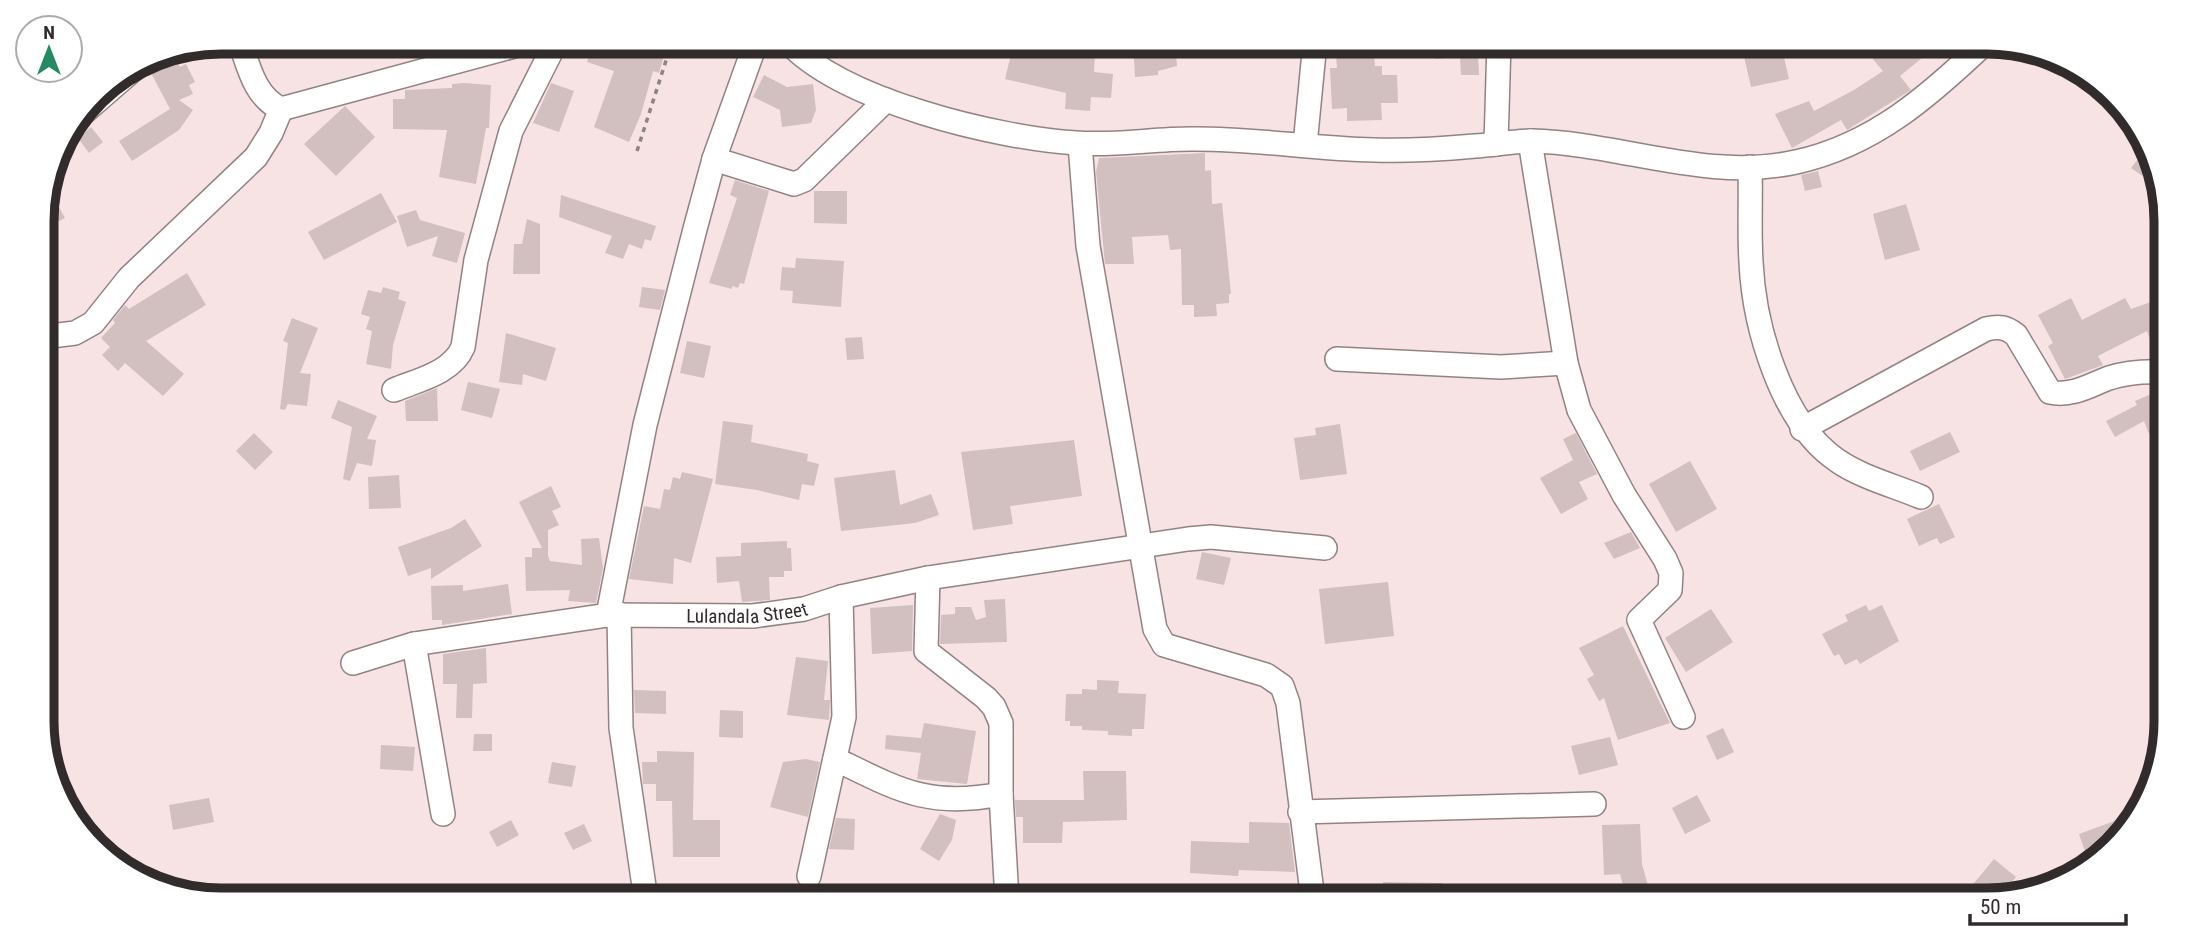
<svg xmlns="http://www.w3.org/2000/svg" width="2208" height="942" font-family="'Roboto Condensed',sans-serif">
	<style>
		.building { fill: #d2bfc0 }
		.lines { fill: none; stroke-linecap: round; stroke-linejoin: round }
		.street-casing { stroke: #948283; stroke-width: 26 }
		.path { stroke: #8f8282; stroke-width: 3.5; stroke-dasharray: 5 5; stroke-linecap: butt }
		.street { stroke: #fff; stroke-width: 23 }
		.labels { text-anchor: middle; stroke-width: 6; stroke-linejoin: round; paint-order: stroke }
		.street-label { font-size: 19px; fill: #322b2b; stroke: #fff }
		.rim { fill: none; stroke: #322b2b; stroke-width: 9 }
	</style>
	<rect width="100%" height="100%" fill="#f7e3e4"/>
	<g class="building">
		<polygon points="594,42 668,42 659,73 653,71 641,114 629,142 594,127 614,71 587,62"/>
		<polygon points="1014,42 1050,42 1065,45 1064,51 1095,54 1094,72 1113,74 1111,98 1091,97 1090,111 1065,109 1066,93 1005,79"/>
		<polygon points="1133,42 1175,42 1177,66 1158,71 1158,75 1135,77"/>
		<polygon points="1335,42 1373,42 1375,66 1382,66 1382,75 1397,75 1398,103 1381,103 1382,120 1347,121 1347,108 1332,109 1330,68 1337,68"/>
		<polygon points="1434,42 1485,42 1485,56 1478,56 1479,75 1461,75 1460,57 1435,59"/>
		<polygon points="1891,42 1927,42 1916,51 1922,58 1900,76 1911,90 1847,130 1841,120 1792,148 1775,114 1809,101 1814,111 1854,90 1883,71 1872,58"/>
		<polygon points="1781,44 1789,79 1751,87 1743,52"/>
		<polygon points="176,59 180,67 186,64 195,82 189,85 193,94 179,100 193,110 179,130 132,161 119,141 170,109 151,73"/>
		<polygon points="764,75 787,87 813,84 816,110 811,123 782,127 780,110 753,97"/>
		<polygon points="464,83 491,85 489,128 486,128 476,184 439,177 447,130 393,129 393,99 405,99 405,90 452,88 452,84"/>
		<polygon points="551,83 574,91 559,132 533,123"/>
		<polygon points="345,106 375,137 336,176 304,144"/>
		<polygon points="91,127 103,142 89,153 78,138"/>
		<polygon points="2145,150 2149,161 2161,189 2131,168"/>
		<polygon points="1205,153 1205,171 1211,170 1212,204 1222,203 1231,294 1229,294 1229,303 1216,304 1217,316 1194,317 1194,305 1182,305 1181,249 1170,250 1168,235 1132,237 1134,264 1105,264 1096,172 1099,158"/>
		<polygon points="1818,171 1822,187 1805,191 1801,175"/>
		<polygon points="735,180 769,191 744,284 740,283 738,288 732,286 732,289 709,283 737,198 730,195"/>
		<polygon points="48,187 65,218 42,230 42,209"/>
		<polygon points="814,191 847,191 847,224 814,223"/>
		<polygon points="381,193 397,222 324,260 308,232"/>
		<polygon points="561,195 656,226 651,241 645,239 642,249 629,244 623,259 605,253 612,236 559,217"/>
		<polygon points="1906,204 1920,250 1885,260 1873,214"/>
		<polygon points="416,210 420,220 465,233 457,263 432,256 438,236 407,247 397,216"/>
		<polygon points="527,219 540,224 540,274 513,274 514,244 522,244"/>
		<polygon points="796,258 844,261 841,307 792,303 793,291 780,290 782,267 795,268"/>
		<polygon points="187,273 206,305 146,341 184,374 163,396 125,363 118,371 102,355 110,347 101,338 115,323 113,320 125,305 129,309"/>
		<polygon points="383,287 400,292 398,299 406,302 393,345 391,369 366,364 372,331 366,329 370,317 361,314 368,290 381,293"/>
		<polygon points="642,287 665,290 660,310 639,307"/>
		<polygon points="2165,297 2165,338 2151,342 2147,331 2098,356 2103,365 2065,379 2048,346 2053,343 2038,315 2071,298 2082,320 2125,298 2131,309"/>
		<polygon points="292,318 318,328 300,373 311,374 307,406 288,404 289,401 285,410 280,409 288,343 283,341"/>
		<polygon points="506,333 556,348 546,381 523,374 522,385 499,382"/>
		<polygon points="862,337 864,359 847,360 845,338"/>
		<polygon points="687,341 711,346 704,378 680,373"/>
		<polygon points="468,382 500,389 492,418 461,410"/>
		<polygon points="437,388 438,421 406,421 405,401"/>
		<polygon points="2165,388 2165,427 2149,434 2144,421 2115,437 2106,421 2137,405 2135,401"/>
		<polygon points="338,400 377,416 367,439 376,440 372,466 357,463 350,481 343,479 352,427 331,418"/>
		<polygon points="723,421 753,425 751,442 808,454 807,461 819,464 814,486 802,484 799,500 757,490 715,484"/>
		<polygon points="1340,424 1347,474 1300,480 1294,438 1316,435 1315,428"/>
		<polygon points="1950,432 1960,452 1920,471 1910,451"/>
		<polygon points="254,433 273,452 255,470 236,451"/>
		<polygon points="1576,433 1597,474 1579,482 1588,499 1561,514 1540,478 1573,460 1563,439"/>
		<polygon points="1074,440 1082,496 1010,506 1013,524 973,530 961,452"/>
		<polygon points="1690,461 1717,509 1676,532 1649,484"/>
		<polygon points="895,470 900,505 931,494 939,515 915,523 841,531 834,478"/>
		<polygon points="682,472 713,479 691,563 674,558 673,584 629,579 644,506 660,509 664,489 670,490 673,477 680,479"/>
		<polygon points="399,475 401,508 369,509 368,477"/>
		<polygon points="551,486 561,507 552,511 559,525 548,530 548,556 550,561 582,565 581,539 599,538 603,568 596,603 568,601 570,590 526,591 525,557 532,557 532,548 542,548 519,502"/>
		<polygon points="1939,504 1955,537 1940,544 1937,538 1919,546 1907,519"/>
		<polygon points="465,519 482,546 431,579 431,568 408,576 398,547 451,528"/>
		<polygon points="1631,532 1640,548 1614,559 1604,543"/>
		<polygon points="787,541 787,548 791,548 792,571 784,571 784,577 769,577 770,600 742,602 739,581 717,583 716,557 741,556 741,543"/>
		<polygon points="1202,552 1231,558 1224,585 1196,579"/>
		<polygon points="1388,582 1394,636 1325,644 1319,589"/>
		<polygon points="508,584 512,614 442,625 442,620 432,620 431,586 463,585 463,591"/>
		<polygon points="1005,599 1007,642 940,644 941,615 955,614 955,607 971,607 976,620 986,617 984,600"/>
		<polygon points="913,605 912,651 872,654 870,608"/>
		<polygon points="1866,605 1869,611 1882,605 1899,641 1860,664 1857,659 1845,665 1839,654 1834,656 1822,634 1848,621 1845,615"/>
		<polygon points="1711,609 1733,642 1686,672 1665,638"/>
		<polygon points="1623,626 1670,723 1618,740 1604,698 1599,701 1587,679 1594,675 1579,648"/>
		<polygon points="486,648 487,683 473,684 472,718 456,718 457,684 443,684 443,654"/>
		<polygon points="796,657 828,661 824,700 830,700 829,720 787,715"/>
		<polygon points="1097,680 1119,681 1118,693 1146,694 1144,729 1132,729 1132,736 1108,735 1108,731 1082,730 1082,726 1070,726 1070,721 1065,721 1066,694 1082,694 1082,689 1097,690"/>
		<polygon points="634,690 666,691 666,714 635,713"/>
		<polygon points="720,710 743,711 743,738 719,737"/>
		<polygon points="924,723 976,731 967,784 917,779 921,753 885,749 886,735 921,738"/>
		<polygon points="1723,728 1734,752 1717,760 1706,736"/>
		<polygon points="474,734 492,734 492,751 473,751"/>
		<polygon points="1610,737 1618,765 1579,775 1571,746"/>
		<polygon points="381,745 415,747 413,771 380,769"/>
		<polygon points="657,751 694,752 693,820 720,820 720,857 673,857 672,801 656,801 656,784 643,784 642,762 657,762"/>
		<polygon points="806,759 820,762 808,817 770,807 783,762"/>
		<polygon points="552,762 576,766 572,787 548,783"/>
		<polygon points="1083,771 1126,771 1127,820 1063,822 1062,843 1023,843 1023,817 1016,817 1015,800 1084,800"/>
		<polygon points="1697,795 1711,821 1685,834 1672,808"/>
		<polygon points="209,798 214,822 173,830 169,805"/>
		<polygon points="940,814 956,820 952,840 939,861 920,849"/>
		<polygon points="2131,815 2096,858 2090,866 2079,834"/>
		<polygon points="836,818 855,819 854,850 829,849"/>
		<polygon points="511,820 519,835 497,847 489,832"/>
		<polygon points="1249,822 1289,823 1295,872 1239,870 1238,876 1190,873 1191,841 1249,843"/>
		<polygon points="584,824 592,841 573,850 564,833"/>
		<polygon points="1640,824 1642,864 1652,900 1627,900 1620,874 1604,875 1602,825"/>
		<polygon points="1994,859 2016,877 1997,900 1960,900"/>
		<polygon points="1383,882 1443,883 1443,900 1383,900"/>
	</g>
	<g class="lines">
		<g class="street-casing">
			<g id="street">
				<path d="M240,42c9,26 15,55 41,67l248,-67"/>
				<path d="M788,42c55,59 209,96 288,101 38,3 77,-4 114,-4 62,-1 123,10 184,11 34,1 68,-1 101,-4 19,-1 38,-5 57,-5 88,2 175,41 264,21 78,-17 133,-66 190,-120"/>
				<polyline points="82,114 142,62"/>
				<polyline points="1530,141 1566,363 1579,410 1624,495 1665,559 1671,573 1670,590 1639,620 1683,717"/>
				<polyline points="1080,144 1088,246 1155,629 1164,645 1266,675 1282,686 1288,703 1313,900"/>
				<polyline points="1496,144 1499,42"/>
				<polyline points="1305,145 1315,42"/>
				<polyline points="714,159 794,184 804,180 886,100"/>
				<path d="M1750,167c1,32 -1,64 1,95 3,65 31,162 87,199 23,16 57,25 83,36"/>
				<polyline points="43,337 75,333 93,323 129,278 256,157 271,133 281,109"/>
				<polyline points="1337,359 1501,367 1566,363"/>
				<path d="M394,390c24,-10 58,-17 69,-43l13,-87 35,-129 45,-89"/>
				<path d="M1802,429l184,-100c13,-3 20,-2 30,6l34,57c22,5 40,-7 59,-14 18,-6 37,-7 56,-6"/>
				<polyline points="928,578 926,651 986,698 994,707 1001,723 1001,794 1007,900"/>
				<polyline points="619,614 621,728 646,900"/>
				<polyline points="608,615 645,425 695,229 714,159 756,42"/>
				<polyline points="414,644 443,814"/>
				<path id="s1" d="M353,663l61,-19 194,-29 145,1 51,-7 37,-12 87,-19 260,-39 23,-2 114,11"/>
				<path d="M835,759c64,31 93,49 166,35"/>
				<polyline points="1300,812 1594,804"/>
				<polyline points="809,876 844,717 841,597"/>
			</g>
		</g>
		<polyline class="path" points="637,151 672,42"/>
		<use href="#street" class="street"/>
	</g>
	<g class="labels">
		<g class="street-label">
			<text dy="7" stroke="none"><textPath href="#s1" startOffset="399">Lulandala Street</textPath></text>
		</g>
	</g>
	<path d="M0 0H2208V942H0ZM221 54H1987A167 167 0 0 1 2154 221V721A167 167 0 0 1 1987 888H221A167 167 0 0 1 54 721V221A167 167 0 0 1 221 54Z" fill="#fff" fill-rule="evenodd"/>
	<path class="rim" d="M221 54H1987A167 167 0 0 1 2154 221V721A167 167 0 0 1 1987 888H221A167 167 0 0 1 54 721V221A167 167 0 0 1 221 54Z"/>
	<g transform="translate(49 49)"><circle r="33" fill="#ffffff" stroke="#adaaaa" stroke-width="2"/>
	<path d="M0-5L12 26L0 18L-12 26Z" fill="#258963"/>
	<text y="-10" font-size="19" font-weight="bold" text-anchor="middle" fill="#322b2b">N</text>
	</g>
	<path d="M1970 914v10h156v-10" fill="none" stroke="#322b2b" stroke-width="3.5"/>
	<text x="1980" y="914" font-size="21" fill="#322b2b" stroke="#ffffff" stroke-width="5" paint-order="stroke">50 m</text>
</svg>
